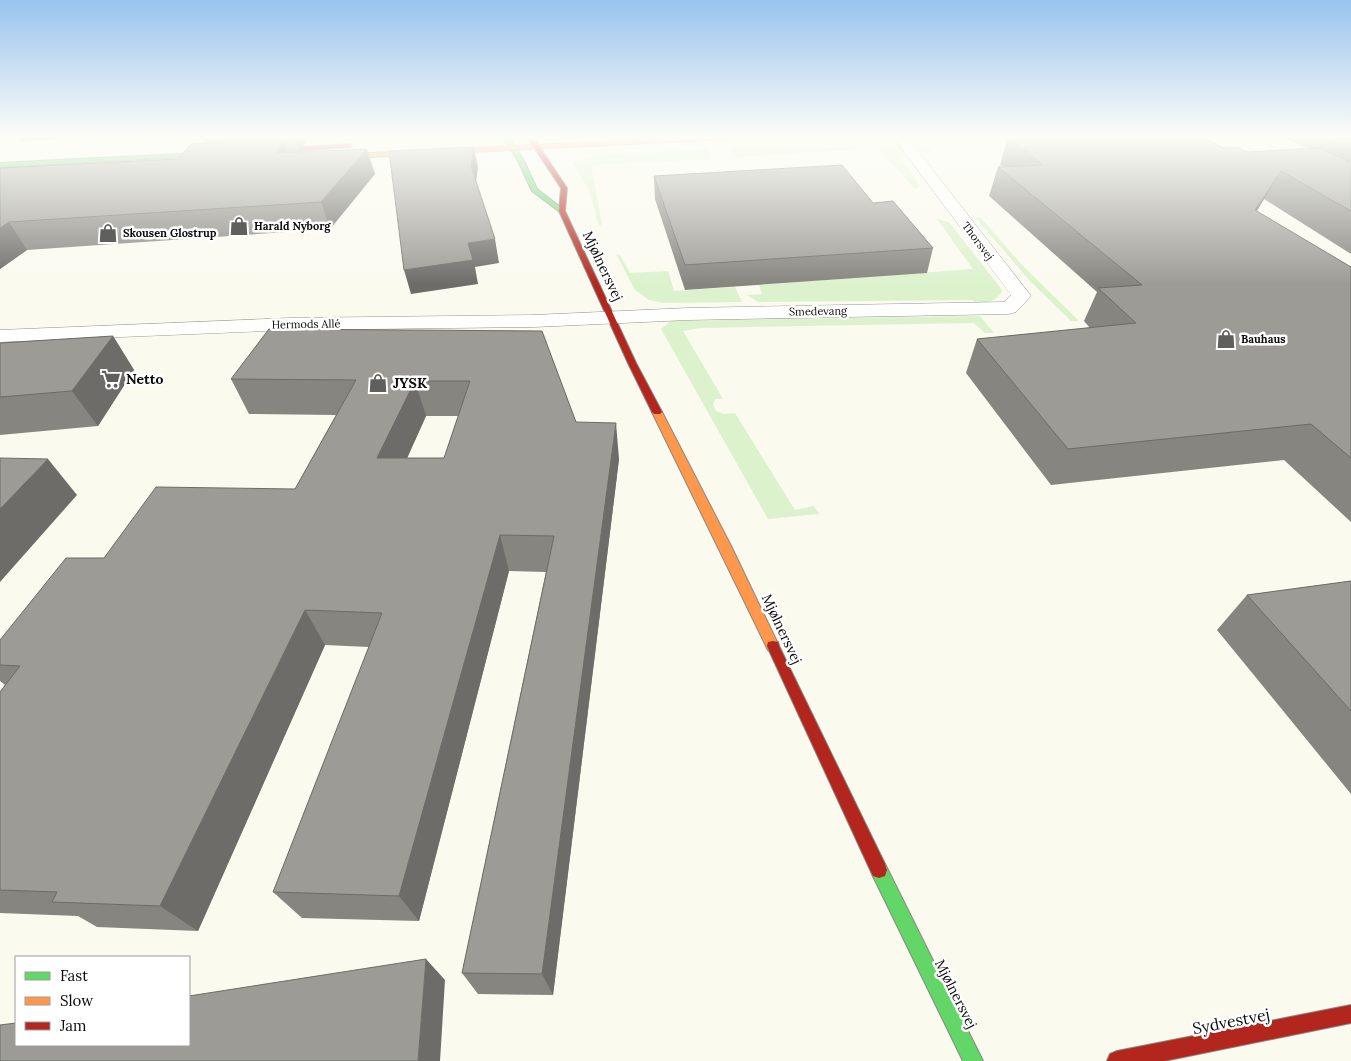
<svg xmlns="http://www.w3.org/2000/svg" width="1351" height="1061" font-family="Lora,serif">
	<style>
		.green { fill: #dcf2cd }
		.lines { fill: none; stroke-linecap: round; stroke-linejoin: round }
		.street-casing { stroke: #93938e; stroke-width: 1 }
		.fast-casing { stroke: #898984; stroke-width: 2 }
		.slow-casing { stroke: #898984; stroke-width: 2 }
		.jam-casing { stroke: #898984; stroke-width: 2 }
		.street { fill: #fefefd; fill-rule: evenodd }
		.fast { fill: #63d668; fill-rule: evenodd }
		.slow { fill: #ff974d; fill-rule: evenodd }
		.jam { fill: #b3261e; fill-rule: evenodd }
		.wall { fill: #868580; fill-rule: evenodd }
		.shaded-wall { fill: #6d6c68 }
		.building { fill: #9c9b95; stroke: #6d6c68; fill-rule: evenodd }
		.labels { text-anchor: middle; stroke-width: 5; stroke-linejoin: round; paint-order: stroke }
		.far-poi-label { font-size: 11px; font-weight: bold; fill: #0b0b0b; stroke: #fff; text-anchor: start }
		.far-street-label { font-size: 11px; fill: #0b0b0b; stroke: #fff }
		.street-label { font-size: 14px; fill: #0b0b0b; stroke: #fff }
		.poi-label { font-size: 14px; font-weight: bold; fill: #0b0b0b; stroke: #fff; text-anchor: start }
		.near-street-label { font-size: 16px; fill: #0b0b0b; stroke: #fff }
	</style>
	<rect width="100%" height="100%" fill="#fafaef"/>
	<g class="green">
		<polygon points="908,137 1074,137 939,145 929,148 933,153 919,151"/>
		<polygon points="894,138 909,156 900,158 920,186 915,189 878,148 735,157 730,148"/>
		<polygon points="707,149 711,159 591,165 602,224 599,226 589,190 573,163 593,155 623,154 624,156 637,155 637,153"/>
		<polygon points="975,217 981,218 1023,266 1079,321 1071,321 1029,280"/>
		<path d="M937,219l12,3 50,64 3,5c-5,11 -17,12 -27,12l-3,-3 -214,2 -11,-7 15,-1 -3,-9 214,-16z"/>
		<polygon points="616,254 620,255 630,273 668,271 674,291 735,287 742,302 664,303 649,300 635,290"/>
		<polygon points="980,316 994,333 985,333 974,323 700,328 683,331 723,399 715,399 713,405 716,411 724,414 735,413 795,510 814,506 819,514 768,519 661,329 671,321"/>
	</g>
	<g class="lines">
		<g class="street-casing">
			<g id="street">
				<polygon points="893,137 907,137 1028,292 1031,296 1016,312 1009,314 688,320 534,327 290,330 0,342 0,330 290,318 534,315 688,308 1004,302 1011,295"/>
				<polygon points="1234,137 1251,137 1351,187 1351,198 1236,140"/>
			</g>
		</g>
		<g class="fast-casing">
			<g id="fast">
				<polygon points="503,137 509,137 524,161 537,189 564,210 564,212 560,212 532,191 518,161"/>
				<polygon points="220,152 218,155 0,167 0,163"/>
				<polygon points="879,862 885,864 983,1061 963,1061 873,876 871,870 873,864"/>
			</g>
		</g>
		<g class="slow-casing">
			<g id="slow">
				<polygon points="696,137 729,137 726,139 331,159 328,157 331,155"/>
				<polygon points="657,409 662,412 732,548 779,646 778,650 773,651 768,650 652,412"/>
			</g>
		</g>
		<g class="jam-casing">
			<g id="jam">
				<polygon points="527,137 533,137 567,188 565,211 636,363 662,412 660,414 654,414 652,412 628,363 559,211 561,188"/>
				<polygon points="350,144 352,147 266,153 263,151 266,149"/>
				<polygon points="773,641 778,642 779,646 885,864 887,870 885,876 879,878 873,876 767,646 768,642"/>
				<polygon points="1351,1005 1351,1023 1164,1061 1107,1061 1110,1054 1117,1051"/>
			</g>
		</g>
		<use href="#street" class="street"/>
		<use href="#fast" class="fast"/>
		<use href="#slow" class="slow"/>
		<use href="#jam" class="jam"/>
	</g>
	<g class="wall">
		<polygon points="18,137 82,137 80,138 20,141"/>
		<polygon points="203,137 309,137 300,152 375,174 330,229 27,250 0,269 0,168 178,159 206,144"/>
		<polygon points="1008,137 1223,148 1247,152 1307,148 1283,137 1351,137 1351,254 1264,199 1257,211 1351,267 1351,522 1284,460 1051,485 966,373 977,339 1090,328 1084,321 1097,292 989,196 998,167 1003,167 1000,165"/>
		<polygon points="654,176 873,203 933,248 927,273 685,290 655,199"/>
		<path d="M542,331l34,91 43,37 -66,536 -75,-1 -16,-21 84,-401 -37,-1 -90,350 -117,-3 -29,-26 96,-245 -44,-2 -127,286 -101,-4 -19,-11 -78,-3v-221l5,-7 -5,-4v-41l104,-82 191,-69 41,-74 -87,-1 -18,-35zM426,416h32l-14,42h-37z"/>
		<polygon points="113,336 134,370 98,426 0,435 0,343"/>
		<polygon points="1351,581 1351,794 1217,630 1247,595"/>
	</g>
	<g class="shaded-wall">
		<polygon points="294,137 309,137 300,153"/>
		<polygon points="284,140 293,165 276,153"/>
		<polygon points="474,147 478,168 475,188 471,166"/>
		<polygon points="367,149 375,174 330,229 321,202"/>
		<polygon points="1281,171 1264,199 1238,241 1255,210"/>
		<polygon points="9,222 27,250 0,269 0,228"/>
		<polygon points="495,239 499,263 475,267 478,284 411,294 404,270 468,243"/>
		<polygon points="113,336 134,370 98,426 72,391"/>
		<polygon points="415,381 426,416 391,494 377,458"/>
		<polygon points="616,423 619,459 553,995 542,974"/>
		<polygon points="48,459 77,495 0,582 0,509"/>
		<polygon points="500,535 509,571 419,921 399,896"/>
		<polygon points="305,610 325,645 198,931 160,906"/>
		<polygon points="426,959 445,980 440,1061 418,1061"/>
	</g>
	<g class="building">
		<polygon points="1008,137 1203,137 1223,148 1237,147 1247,152 1319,148 1351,162 1351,211 1281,171 1255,210 1351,267 1351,458 1311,424 1068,449 977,339 1136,323 1098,288 1142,285 998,167 1043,165"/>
		<polygon points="1326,137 1351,137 1351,143 1341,144"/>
		<polygon points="284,140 276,153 367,149 321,202 9,222 0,228 0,168 178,159 191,144"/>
		<polygon points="474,147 471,166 495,239 468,243 473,260 404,270 389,151"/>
		<polygon points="842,165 873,203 893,201 933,248 685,265 654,176"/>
		<path d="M269,329l273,2 34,91 40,1 -74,551 -80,-1 92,-437 -54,-1 -101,361 -126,-4 109,-279 -77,-3 -145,296 -108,-4 5,-10 -57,-2v-198l20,-26 -20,-1v-25l66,-82h38l52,-71 139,2 61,-109 -125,-1zM415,381h55l-26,77h-67z"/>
		<polygon points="113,336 72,391 0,397 0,343"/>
		<polygon points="0,458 48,459 0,509"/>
		<polygon points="1351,581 1351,711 1247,595"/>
		<polygon points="426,959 418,1061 0,1061 0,1025 16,1023 16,1045 189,1045 189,996"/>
	</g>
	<linearGradient id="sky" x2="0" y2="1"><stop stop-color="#99c3ee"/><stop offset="0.48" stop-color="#fdfdf8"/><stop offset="1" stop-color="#fdfdf8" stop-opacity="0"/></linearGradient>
	<rect width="1351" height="285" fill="url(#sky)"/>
	<defs>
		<g id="shop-bare" transform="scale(1.5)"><path d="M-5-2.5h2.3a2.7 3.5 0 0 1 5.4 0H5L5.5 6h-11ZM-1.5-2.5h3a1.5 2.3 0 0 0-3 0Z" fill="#5f5f5b" stroke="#fff" stroke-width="2.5" paint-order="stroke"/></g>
		<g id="supermarket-bare" transform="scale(1.5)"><path d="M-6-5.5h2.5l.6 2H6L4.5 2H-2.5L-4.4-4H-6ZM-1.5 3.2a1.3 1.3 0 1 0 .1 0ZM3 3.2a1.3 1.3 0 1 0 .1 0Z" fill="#5f5f5b" stroke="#fff" stroke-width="2.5" paint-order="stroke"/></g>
	</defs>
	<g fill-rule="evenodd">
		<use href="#shop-bare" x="239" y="226"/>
		<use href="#shop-bare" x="108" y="233"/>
		<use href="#shop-bare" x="1226" y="339"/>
		<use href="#supermarket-bare" x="111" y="379"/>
		<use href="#shop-bare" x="378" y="383"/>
	</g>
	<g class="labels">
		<g class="far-poi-label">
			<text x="254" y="230">Harald Nyborg</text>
			<text x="123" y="237">Skousen Glostrup</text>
			<text x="1241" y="343">Bauhaus</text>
		</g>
		<g class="far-street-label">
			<text transform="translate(978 241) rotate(53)" y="4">Thorsvej</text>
			<text transform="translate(818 311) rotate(-1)" y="4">Smedevang</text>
			<text transform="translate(306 324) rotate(-1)" y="4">Hermods Allé</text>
		</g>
		<g class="street-label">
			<text transform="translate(603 266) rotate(65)" y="5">Mjølnersvej</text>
			<text transform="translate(782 629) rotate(65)" y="5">Mjølnersvej</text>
			<text transform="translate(956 994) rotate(63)" y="5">Mjølnersvej</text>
		</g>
		<g class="poi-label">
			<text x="126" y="384">Netto</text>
			<text x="393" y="388">JYSK</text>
		</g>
		<g class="near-street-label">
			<text transform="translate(1231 1021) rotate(-11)" y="6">Sydvestvej</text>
		</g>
	</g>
	<rect x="15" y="956" width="175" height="90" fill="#ffffff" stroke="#9d9d9d"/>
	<rect x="25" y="972" width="25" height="8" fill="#63d668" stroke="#9d9d9d"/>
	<text x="60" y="981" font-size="15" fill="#0b0b0b">Fast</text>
	<rect x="25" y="997" width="25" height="8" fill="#ff974d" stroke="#9d9d9d"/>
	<text x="60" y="1006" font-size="15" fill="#0b0b0b">Slow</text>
	<rect x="25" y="1022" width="25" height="8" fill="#b3261e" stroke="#9d9d9d"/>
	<text x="60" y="1031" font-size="15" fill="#0b0b0b">Jam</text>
</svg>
